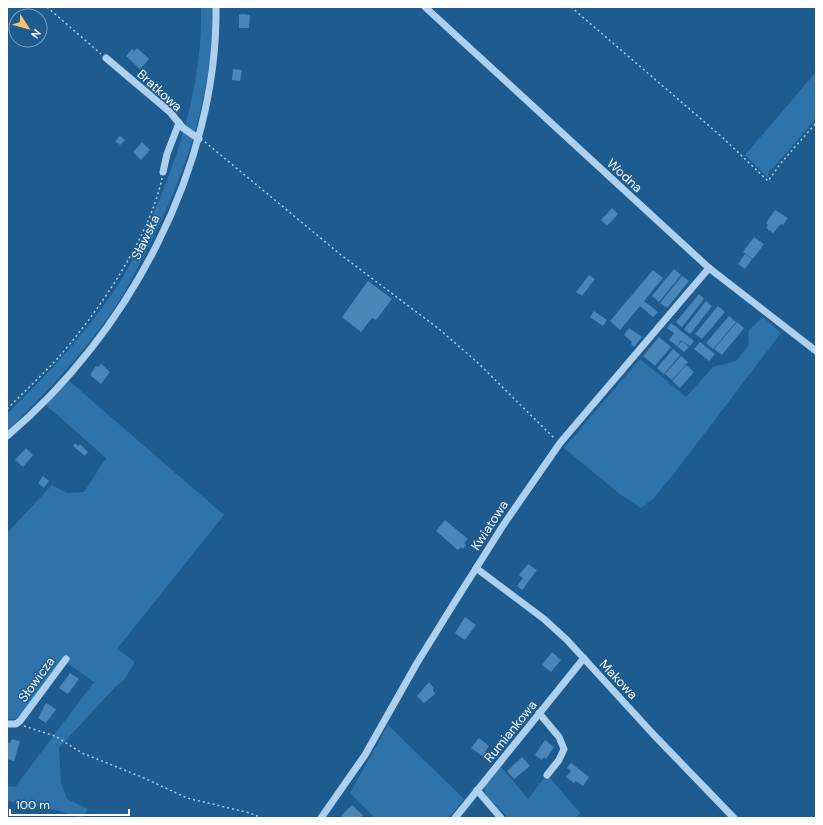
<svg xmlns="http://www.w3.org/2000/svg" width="823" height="825" font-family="'DM Sans',sans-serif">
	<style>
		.green { fill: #2e74aa }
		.building { fill: #4a87b8 }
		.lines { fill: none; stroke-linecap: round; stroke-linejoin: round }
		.path { stroke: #acd0ed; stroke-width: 1.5; stroke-dasharray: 2 3; stroke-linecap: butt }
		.minor { stroke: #acd0ed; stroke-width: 7 }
		.labels { text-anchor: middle; stroke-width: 3; stroke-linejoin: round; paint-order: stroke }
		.street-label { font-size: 13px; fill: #fff; stroke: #1e5b8e }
	</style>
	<rect width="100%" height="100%" fill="#1e5b8e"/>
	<g class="green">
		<path d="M201,7h12c1,89 -31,179 -73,256 -7,12 -13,26 -20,37 -32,49 -72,91 -113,131v-17c37,-36 72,-73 102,-116 19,-26 31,-53 44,-83 28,-65 50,-136 48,-208z"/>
		<polygon points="816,72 816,119 772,169 769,170 768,178 745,155"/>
		<polygon points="763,317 781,333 672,476 653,499 641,508 621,495 564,448 640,359 686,397 713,367 736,361 748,346 749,330"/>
		<polygon points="68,380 224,515 117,649 135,662 124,680 115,687 59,748 61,783 67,799 88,809 83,818 48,808 7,801 7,786 15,787 94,682 63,660 24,713 16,719 7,719 7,533 52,485 67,493 84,492 106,458 46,405"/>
		<polygon points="388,725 464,799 449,818 375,818 350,793"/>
		<polygon points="501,767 528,799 544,778 550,778 580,813 576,818 508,818 486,795 484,787"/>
	</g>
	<g class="building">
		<polygon points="242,14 250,15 249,28 239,28 239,15"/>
		<polygon points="137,48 149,59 140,69 126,56 132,49 134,51"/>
		<polygon points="233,69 242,70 240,81 232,80"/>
		<polygon points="120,136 125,140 120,145 115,141"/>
		<polygon points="142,142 150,150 141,160 133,152"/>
		<polygon points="612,208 618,214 607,226 601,220"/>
		<polygon points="775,210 788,218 783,225 781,224 773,233 766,228 768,225 766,223"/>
		<polygon points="754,237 764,244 753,259 743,252"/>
		<polygon points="745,254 752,259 745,269 738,264"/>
		<polygon points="674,269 681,275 659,302 652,296"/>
		<polygon points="653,270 663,278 644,301 658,312 653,317 640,306 620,330 610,321"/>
		<polygon points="589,275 595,279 582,296 576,292"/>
		<polygon points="682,276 689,281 667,308 660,303"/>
		<polygon points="368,281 392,299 376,320 372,318 361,332 342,317"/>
		<polygon points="699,294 704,299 682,327 676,322"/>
		<polygon points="706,301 712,306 690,334 684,329"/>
		<polygon points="718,306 725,312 702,339 695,334"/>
		<polygon points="594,311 607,320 603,326 590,317"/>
		<polygon points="729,316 736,322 713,349 706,343"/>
		<polygon points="737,322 744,328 722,355 714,349"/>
		<polygon points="671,323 694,341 690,346 681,340 677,346 669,340 674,333 667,328"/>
		<polygon points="629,328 642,337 634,347 631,344 632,342 624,335"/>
		<polygon points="659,337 671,347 655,366 643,356"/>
		<polygon points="682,341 689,347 684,352 677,346"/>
		<polygon points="700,342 715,354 709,361 694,349"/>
		<polygon points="673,349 680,355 664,374 657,368"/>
		<polygon points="681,356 688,362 672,380 665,374"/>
		<polygon points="101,364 110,372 101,384 90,375 96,366 98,367"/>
		<polygon points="686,365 694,372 680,388 672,381"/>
		<polygon points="75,443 78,446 80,444 88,452 85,456 73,446"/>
		<polygon points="26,448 33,455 23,467 15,460"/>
		<polygon points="43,476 49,481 44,488 38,483"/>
		<polygon points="445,520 468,539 464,543 466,545 463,549 461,547 458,550 436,531"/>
		<polygon points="528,564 537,570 522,590 517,586 523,578 519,575"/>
		<polygon points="465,617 476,625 465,640 455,633"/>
		<polygon points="552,652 561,660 551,672 542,665"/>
		<polygon points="70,673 79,679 68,694 59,688"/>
		<polygon points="429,682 434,688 433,690 435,694 424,703 417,696"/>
		<polygon points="46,703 56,709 46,723 38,718"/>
		<polygon points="479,738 489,746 485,752 488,754 485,758 471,748"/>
		<polygon points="12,739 20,741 14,761 7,759 7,742 10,743"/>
		<polygon points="545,740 554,747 546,759 544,757 542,760 535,755"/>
		<polygon points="522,757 530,766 514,779 507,771"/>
		<polygon points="571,763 589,777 583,786 576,781 574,783 566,777 571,771 567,768"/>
		<polygon points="352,805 363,815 361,818 343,818 341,816"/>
	</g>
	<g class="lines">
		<g class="path">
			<polyline points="47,7 101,54"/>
			<polyline points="571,7 722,137 768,181 781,163 816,123"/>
			<polyline points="205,142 341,255 439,329 477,362 554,438"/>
			<path d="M7,409c17,-17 34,-33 50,-50 40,-45 93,-122 105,-181"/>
			<polyline points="24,726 55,736 82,753 144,778 187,798 250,813 262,818"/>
		</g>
		<g class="minor">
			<polyline points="425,7 709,268 816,351"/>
			<polyline points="106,58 170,112 183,128 199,139"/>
			<polyline points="163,172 167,154 179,123"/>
			<path d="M7,436c121,-101 211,-270 209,-429"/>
			<polyline points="476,568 544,619 567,640 653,734 734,818"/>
			<polyline points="539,713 559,737 564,749 559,760 547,775"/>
			<polyline points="7,724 16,724 20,721 66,659"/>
			<polyline points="477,790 501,818"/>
			<polyline points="321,818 365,755 417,663 456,600 504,524 560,443 709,268"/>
			<polyline points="455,818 584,658"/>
		</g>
	</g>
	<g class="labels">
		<g class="street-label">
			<text transform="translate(160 90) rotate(42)" y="5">Bratkowa</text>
			<text transform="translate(625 175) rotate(43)" y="5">Wodna</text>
			<text transform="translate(145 237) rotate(-64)" y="5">Sławska</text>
			<text transform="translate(489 525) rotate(-57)" y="5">Kwiatowa</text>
			<text transform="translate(36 679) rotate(-54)" y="5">Słowicza</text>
			<text transform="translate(619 679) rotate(47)" y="5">Makowa</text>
			<text transform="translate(510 731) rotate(-51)" y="5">Rumiankowa</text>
		</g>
	</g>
	<rect width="823" height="825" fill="none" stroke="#ffffff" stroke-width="16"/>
	<g transform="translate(28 28) rotate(126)"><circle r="19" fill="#1e5b8e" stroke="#789dbb"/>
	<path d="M0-3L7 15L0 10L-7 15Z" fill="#fcc26b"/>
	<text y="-6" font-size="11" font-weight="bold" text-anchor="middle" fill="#ffffff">N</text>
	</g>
	<path d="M10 809v6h119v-6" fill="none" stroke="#ffffff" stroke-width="2"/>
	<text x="16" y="809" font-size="12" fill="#ffffff" stroke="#1e5b8e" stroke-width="3" paint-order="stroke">100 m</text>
</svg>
